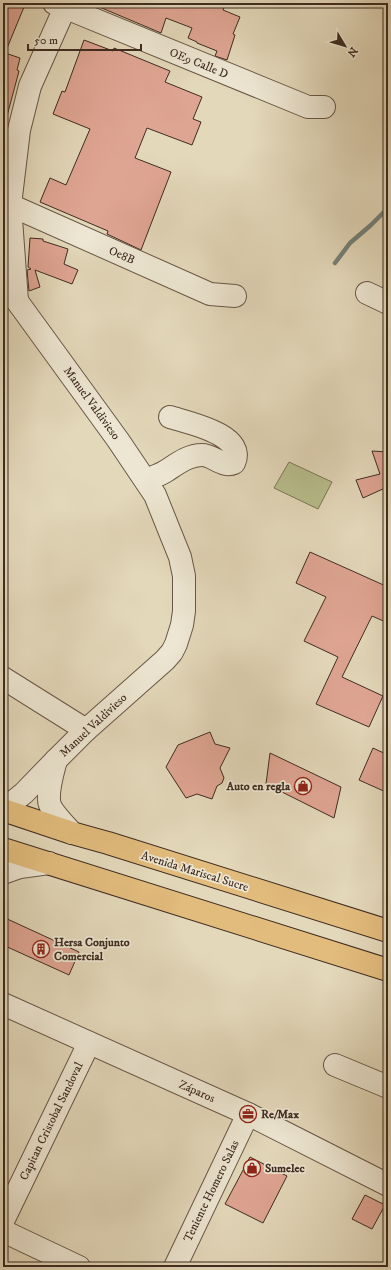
<svg xmlns="http://www.w3.org/2000/svg" width="391" height="1270" font-family="'IM FELL DW Pica',serif">
	<style>
		.green { fill: #b8be8d; stroke: #7c7557 }
		.lines { fill: none; stroke-linecap: round; stroke-linejoin: round }
		.stream { stroke: #73817a; stroke-width: 4.5 }
		.building { fill: #dfa593; stroke: #3f2c21 }
		.minor-casing { stroke: #685747; stroke-width: 24 }
		.major-casing { stroke: #3f2c21; stroke-width: 24 }
		.minor { stroke: #ede6d2; stroke-width: 22 }
		.major { stroke: #e2bc7d; stroke-width: 22 }
		.labels { text-anchor: middle; stroke-width: 3.5; stroke-linejoin: round; paint-order: stroke }
		.street-label { font-size: 12px; fill: #3f2c21; stroke: #ede6d2 }
		.poi-label { font-size: 12px; font-weight: bold; fill: #3f2c21; stroke: #ede6d2; text-anchor: start }
	</style>
	<rect width="100%" height="100%" fill="#e3d8ba"/>
	<filter id="stains"><feTurbulence type="fractalNoise" baseFrequency=".005" numOctaves="4"/><feColorMatrix values="0 0 0 0 .2 0 0 0 0 .09 0 0 0 0 .02 0 0 0 .5 -.17"/></filter>
	<radialGradient id="worn" r=".72"><stop offset=".6" stop-color="#630" stop-opacity="0"/><stop offset="1" stop-color="#630" stop-opacity=".3"/></radialGradient>
	<polygon class="green" points="289,462 332,482 318,509 274,488"/>
	<g class="lines">
		<polyline class="stream" points="335,263 350,243 371,225 388,208"/>
	</g>
	<g class="building">
		<polygon points="3,3 16,3 24,7 5,53 20,58 17,70 19,71 7,116 3,116"/>
		<polygon points="90,3 226,3 223,10 240,17 233,34 235,35 227,60 215,56 217,51 197,43 197,42 188,38 192,28 166,18 161,33"/>
		<polygon points="84,40 113,51 114,48 170,71 165,82 202,97 193,119 201,122 192,145 147,128 135,158 171,172 141,250 107,234 108,231 40,202 50,178 66,185 90,129 53,114 62,91 65,92"/>
		<polygon points="30,238 43,239 43,241 68,249 64,264 78,270 72,284 35,270 40,287 29,291 27,270 31,269 28,267"/>
		<polygon points="372,451 388,452 388,490 386,491 385,488 363,498 356,480 380,474"/>
		<polygon points="310,552 388,587 388,623 372,616 342,677 383,696 369,727 316,704 338,657 304,641 326,597 296,583"/>
		<polygon points="210,732 215,744 230,748 220,768 224,778 222,783 217,786 212,799 197,794 186,798 166,767 178,745"/>
		<polygon points="373,748 388,755 388,793 359,780"/>
		<polygon points="270,753 341,787 334,818 266,784"/>
		<polygon points="3,917 79,952 69,975 3,945"/>
		<polygon points="250,1157 287,1176 263,1223 225,1204"/>
		<polygon points="365,1195 385,1205 372,1229 352,1219"/>
	</g>
	<g class="lines">
		<g class="minor-casing">
			<g id="minor">
				<polyline points="54,3 308,107 324,107"/>
				<polyline points="10,205 210,294 235,296"/>
				<polyline points="3,287 17,301 118,440 155,495 180,557 184,576 184,611 182,625 176,644 172,652 165,660 86,730 56,760 24,793 3,810"/>
				<polyline points="367,293 388,303"/>
				<polyline points="17,301 10,205 19,130 30,86 67,3"/>
				<path d="M146,480c7,-3 14,-5 20,-9 11,-7 22,-16 36,-16 11,0 21,13 32,8 13,-28 -45,-40 -64,-46"/>
				<polyline points="3,678 86,730"/>
				<path d="M56,760c-3,12 -8,27 -7,40 0,10 17,26 23,33"/>
				<polyline points="3,873 20,867 49,863"/>
				<polyline points="3,1004 248,1114 388,1185"/>
				<polyline points="335,1065 388,1087"/>
				<polyline points="3,1221 89,1043"/>
				<polyline points="3,1231 79,1267"/>
				<polyline points="175,1267 248,1114"/>
			</g>
		</g>
		<g class="major-casing">
			<g id="major">
				<polyline points="3,810 72,833 108,843 388,931"/>
				<polyline points="3,849 388,970"/>
			</g>
		</g>
		<use href="#minor" class="minor"/>
		<use href="#major" class="major"/>
	</g>
	<defs>
		<g id="shop-ring" transform="scale(0.9)"><circle r="9.5" fill="#ede6d2" stroke="#8f2418" stroke-width="1.5"/><path d="M-5-2.5h2.3a2.7 3.5 0 0 1 5.4 0H5L5.5 6h-11ZM-1.5-2.5h3a1.5 2.3 0 0 0-3 0Z" fill="#8f2418"/></g>
		<g id="building-ring" transform="scale(0.9)"><circle r="9.5" fill="#ede6d2" stroke="#8f2418" stroke-width="1.5"/><path d="M-4-6H4V6H1V3H-1V6H-4ZM-2.5-4.3h1.7v1.8h-1.7ZM.8-4.3h1.7v1.8H.8ZM-2.5-1h1.7V.8h-1.7ZM.8-1h1.7V.8H.8Z" fill="#8f2418"/></g>
		<g id="office-ring" transform="scale(0.9)"><circle r="9.5" fill="#ede6d2" stroke="#8f2418" stroke-width="1.5"/><path d="M-6-3h4V-5.5h4V-3h4V5H-6ZM-1-4.5V-3h2v-1.5ZM-6 0V1H6V0Z" fill="#8f2418"/></g>
	</defs>
	<g fill-rule="evenodd">
		<use href="#shop-ring" x="303" y="786"/>
		<use href="#building-ring" x="41" y="949"/>
		<use href="#office-ring" x="248" y="1114"/>
		<use href="#shop-ring" x="252" y="1168"/>
	</g>
	<g class="labels">
		<g class="street-label">
			<text transform="translate(199 63) rotate(22)" y="4">OE9 Calle D</text>
			<text transform="translate(122 255) rotate(24)" y="4">Oe8B</text>
			<text transform="translate(92 403) rotate(54)" y="4">Manuel Valdivieso</text>
			<text transform="translate(93 725) rotate(-43)" y="4">Manuel Valdivieso</text>
			<text transform="translate(195 871) rotate(17)" y="4">Avenida Mariscal Sucre</text>
			<text transform="translate(197 1091) rotate(24)" y="4">Záparos</text>
			<text transform="translate(51 1121) rotate(-64)" y="4">Capitan Cristobal Sandoval</text>
			<text transform="translate(211 1191) rotate(-64)" y="4">Teniente Homero Salas</text>
		</g>
		<g class="poi-label">
			<text x="290" y="790" text-anchor="end">Auto en regla</text>
			<text x="54" y="946">Hersa Conjunto<tspan x="54" dy="14">Comercial</tspan></text>
			<text x="261" y="1118">Re/Max</text>
			<text x="265" y="1172">Sumelec</text>
		</g>
	</g>
	<rect width="391" height="1270" fill="none" stroke="#e3d8ba" stroke-width="16"/>
	<rect x="4" y="4" width="383" height="1262" fill="none" stroke="#3f2c21" stroke-width="2"/>
	<rect x="8" y="8" width="375" height="1254" fill="none" stroke="#3f2c21"/>
	<g transform="translate(345 46) rotate(128)" stroke="#ede6d2" stroke-width="3" paint-order="stroke">
	<path d="M0-3L7 15L0 10L-7 15Z" fill="#3f2c21"/>
	<text y="-6" font-size="11" font-weight="bold" text-anchor="middle" fill="#3f2c21">N</text>
	</g>
	<path d="M28 44v6h113v-6" fill="none" stroke="#3f2c21" stroke-width="2"/>
	<text x="34" y="44" font-size="12" fill="#3f2c21" stroke="#ede6d2" stroke-width="3" paint-order="stroke">50 m</text>
	<rect width="100%" height="100%" filter="url(#stains)"/>
	<rect width="100%" height="100%" fill="url(#worn)"/>
</svg>
